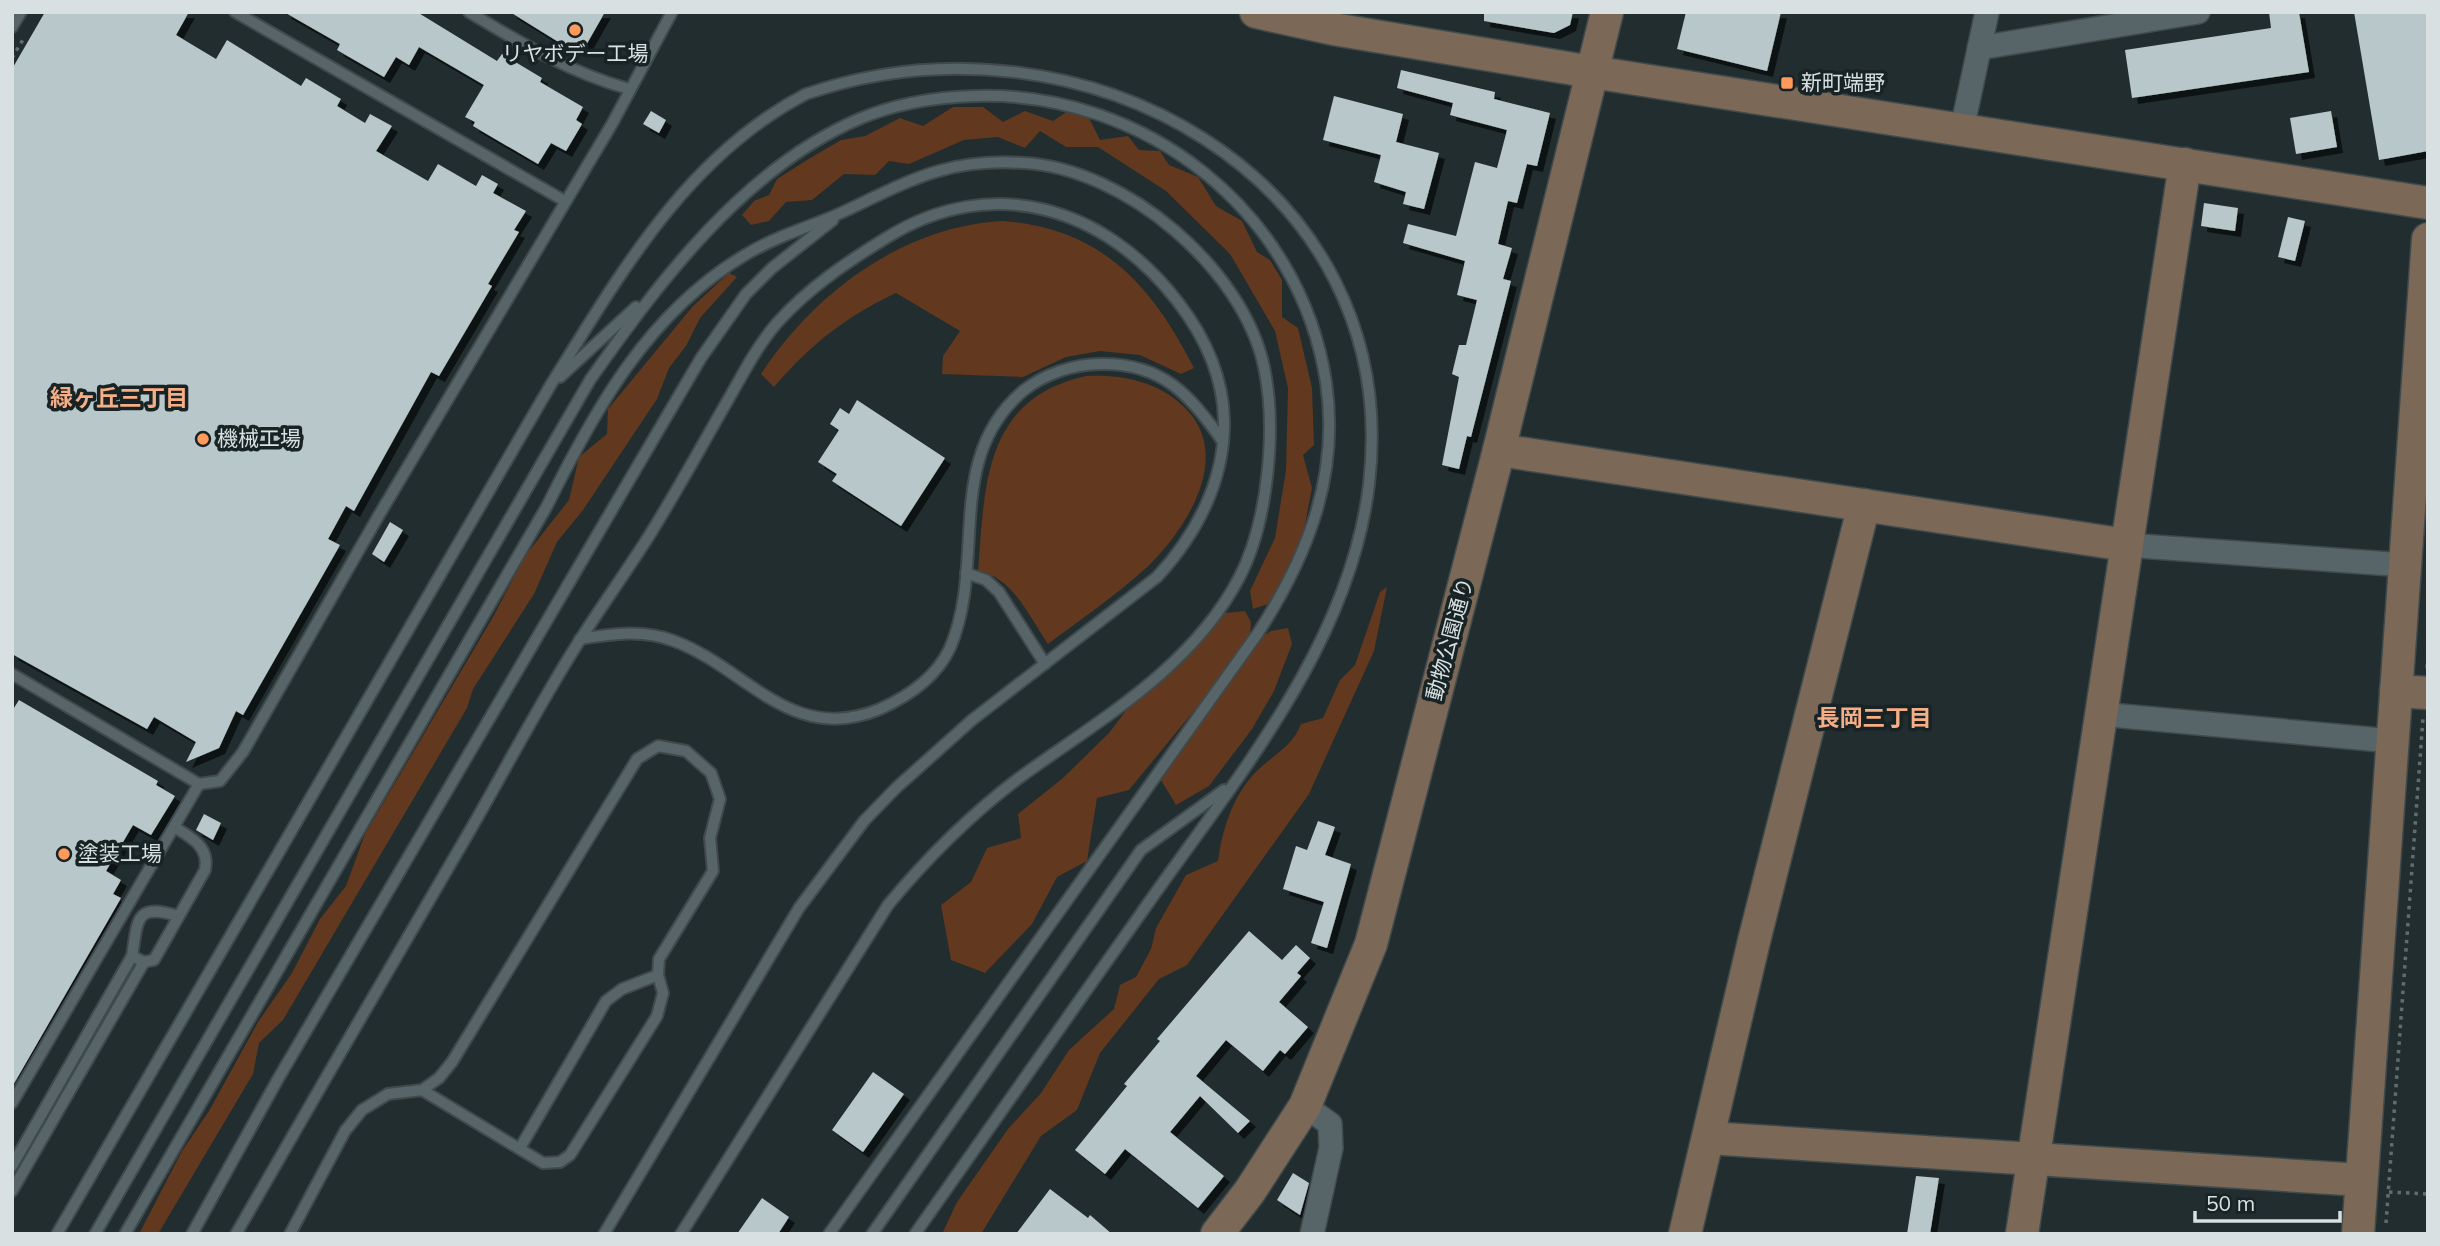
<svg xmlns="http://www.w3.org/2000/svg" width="2440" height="1246" font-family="Mulish,'Noto Sans JP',sans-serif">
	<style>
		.green { fill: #62381e }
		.building { fill: #b8c7ca; filter: url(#shadow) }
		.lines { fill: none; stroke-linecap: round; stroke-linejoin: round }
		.lane-casing { stroke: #404a4c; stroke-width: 14 }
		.street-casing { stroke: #404a4c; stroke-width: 26 }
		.secondary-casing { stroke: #404a4c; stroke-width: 35 }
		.path { stroke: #626c6e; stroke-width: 3.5; stroke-dasharray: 3.5 5; stroke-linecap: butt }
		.lane { stroke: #586568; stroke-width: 10 }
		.street { stroke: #586568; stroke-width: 23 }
		.secondary { stroke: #7b6856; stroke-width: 32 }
		.poi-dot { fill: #ff9a5b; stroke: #172325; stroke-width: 2.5 }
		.labels { text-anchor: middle; stroke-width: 7; stroke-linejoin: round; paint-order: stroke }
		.poi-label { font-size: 21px; fill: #d8e0e1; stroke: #172325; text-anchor: start }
		.street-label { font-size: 21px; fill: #d8e0e1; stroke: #172325 }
		.neighbourhood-label { font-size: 23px; font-weight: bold; fill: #f5ae85; stroke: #172325 }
	</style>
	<defs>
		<filter id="shadow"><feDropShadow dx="6" dy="6" stdDeviation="0" flood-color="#0009"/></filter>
	</defs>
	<rect width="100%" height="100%" fill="#212d2f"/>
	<g class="green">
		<polygon points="953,107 983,107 1003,122 1025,111 1053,121 1068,111 1088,116 1100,140 1128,136 1139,150 1160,151 1169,165 1198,177 1216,206 1242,221 1257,252 1270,260 1282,280 1282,317 1298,328 1312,388 1314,445 1303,455 1312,488 1300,550 1268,604 1253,609 1250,591 1275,538 1286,470 1288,388 1275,331 1230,254 1166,191 1098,147 1066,147 1040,131 1025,148 998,137 964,140 909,164 889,161 875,175 844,174 812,200 786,202 769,221 751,225 742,215 754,201 769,195 777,179 807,160 841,140 865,136 900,118 923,126"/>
		<path d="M1003,221c99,8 148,63 191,147l-13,6 -41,-19 -40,-4 -34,6 -43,20 -81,-3 1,-18 17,-25 -64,-38c-51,24 -86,52 -122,94l-13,-13c53,-81 142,-148 242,-153z"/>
		<polygon points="729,273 737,277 700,318 686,346 669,368 657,399 583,510 557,542 534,594 473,689 467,708 283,1020 259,1043 253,1074 158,1234 139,1234 182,1151 209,1111 258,1022 292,973 320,919 346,886 365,834 493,617 525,556 569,500 579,457 607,434 608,409 693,306"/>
		<path d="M1086,376c37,-2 76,6 102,35 44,48 -3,121 -43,158 -30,27 -65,51 -97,75 -18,-26 -36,-68 -70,-73 7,-85 5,-172 108,-195z"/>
		<path d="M1387,587l-13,64 -65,143 -122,171 -28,14 -59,74 -23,57 -36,26 -60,98h-39l15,-32 51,-73 33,-36 28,-43 45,-41 6,-24 16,-8 15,-28 5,-21 30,-53 32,-14c4,-30 14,-63 35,-86 16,-18 39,-27 48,-51l22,-6 17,-38 15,-15 25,-73z"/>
		<polygon points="1245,611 1251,622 1250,636 1256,640 1271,631 1288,628 1292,644 1274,691 1252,729 1209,786 1176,805 1161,780 1190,740 1211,690 1129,790 1097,798 1087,861 1057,877 1032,924 985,973 951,960 941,905 971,882 987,848 1021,838 1018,814 1063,778 1109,733 1152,676 1199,645 1225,613"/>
	</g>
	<g class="building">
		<polygon points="45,12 189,12 176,35 216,59 227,40 301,86 306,78 341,99 337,106 365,123 370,114 392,126 376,151 428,181 438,164 476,186 482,175 498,184 493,193 526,211 514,230 519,232 488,284 492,286 439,376 431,372 354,511 346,506 328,539 340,545 243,715 236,711 219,748 186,762 196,742 154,717 147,729 12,654 12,69"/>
		<polygon points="284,12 417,12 497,61 502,54 542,78 540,82 583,107 576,120 582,124 566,151 551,143 538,164 473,126 475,122 465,117 484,85 419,47 409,65 396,57 384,77 337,50 340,44"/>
		<polygon points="510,12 605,12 585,47 578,44 573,51"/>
		<polygon points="1484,12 1573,12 1570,25 1554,33 1484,21"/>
		<polygon points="1686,12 1781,12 1767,71 1677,49"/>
		<polygon points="2269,12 2299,12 2309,72 2132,98 2125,50 2271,28"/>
		<polygon points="2354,12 2428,12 2428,151 2379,160"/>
		<polygon points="1401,70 1495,92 1494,99 1550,113 1537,166 1527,164 1517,203 1508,201 1498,244 1512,248 1503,279 1511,281 1471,437 1467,436 1459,469 1442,465 1459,377 1452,374 1459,345 1466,345 1477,300 1457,295 1465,261 1403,243 1408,224 1456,236 1475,162 1497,168 1507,130 1450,115 1453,103 1397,88"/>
		<polygon points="1334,96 1403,114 1396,142 1439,153 1424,209 1403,204 1406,192 1374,182 1381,155 1323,140"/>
		<polygon points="651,111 666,120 659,133 643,124"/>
		<polygon points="2331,111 2337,147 2296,154 2290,118"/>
		<polygon points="2204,203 2238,208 2235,231 2201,226"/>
		<polygon points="2288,217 2305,221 2295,261 2278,257"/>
		<polygon points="857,400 945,458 901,526 832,481 837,474 818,462 839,430 830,424 840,408 849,414"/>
		<polygon points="390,522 403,530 384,562 372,554"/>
		<polygon points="19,700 158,781 156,785 175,796 151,835 133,825 106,871 121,880 113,894 121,898 12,1087 12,711"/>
		<polygon points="204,814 221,823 213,840 196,830"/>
		<polygon points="1318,821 1335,827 1325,855 1351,864 1327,948 1311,943 1324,902 1283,889 1296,846 1307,850"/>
		<polygon points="1249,931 1282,960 1296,945 1310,958 1297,973 1301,976 1279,1002 1308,1027 1285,1054 1280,1050 1263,1071 1226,1040 1196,1076 1250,1121 1238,1133 1200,1096 1170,1132 1224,1176 1198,1208 1125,1149 1105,1174 1075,1150 1127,1086 1124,1084 1160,1041 1157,1039"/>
		<polygon points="873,1072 904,1094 863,1152 832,1130"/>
		<polygon points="1293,1173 1309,1183 1300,1215 1277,1200"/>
		<polygon points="1916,1176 1939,1178 1930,1234 1907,1234"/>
		<polygon points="1050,1189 1088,1218 1090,1215 1112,1234 1016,1234"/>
		<polygon points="762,1198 789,1217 778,1234 737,1234"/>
	</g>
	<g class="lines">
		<g class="lane-casing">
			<g id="lane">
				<polyline points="235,12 563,200"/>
				<path d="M469,12c51,31 102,61 160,77"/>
				<polyline points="12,27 21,12"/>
				<polyline points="560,377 636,307"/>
				<polyline points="966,573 986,580 999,592 1045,664"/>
				<path d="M580,639c32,-5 63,-10 94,2 73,27 117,105 206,68 29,-13 56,-31 70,-61 37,-86 -7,-189 73,-257 21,-17 51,-27 78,-27 61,-1 90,31 122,78"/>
				<polyline points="12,674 199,784 220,781 243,752 379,515 612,124 672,12"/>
				<path d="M174,827c17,10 36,20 31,43l-51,90 -10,2 -12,-6c6,-37 3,-53 46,-40"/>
				<polyline points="12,1103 199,784"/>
				<polyline points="520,1148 606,1001 622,989 658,975"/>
				<polyline points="12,1166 132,956"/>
				<polyline points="12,1191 144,962"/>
				<path d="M57,1234l493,-848c69,-110 136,-230 256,-292 274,-94 599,83 563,390 -19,163 -137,299 -227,428 -76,107 -151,214 -227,322"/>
				<path d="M95,1234l495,-854c70,-99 154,-212 269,-261 38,-16 77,-22 117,-23 170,-5 324,116 350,286 14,94 -19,175 -68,251l-429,601"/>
				<path d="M125,1234l422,-728c48,-97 102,-194 198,-251 31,-19 65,-28 98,-43 68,-32 103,-54 182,-49 100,6 218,105 239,204 13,61 4,156 -25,211 -48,91 -140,142 -220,200 -49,37 -92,80 -131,127l-207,329"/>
				<polyline points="192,1234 278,1079 701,358 746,294 772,268 833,220"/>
				<path d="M236,1234c78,-136 157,-272 236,-407 35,-61 68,-124 106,-184 23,-36 48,-71 71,-107 28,-45 53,-91 79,-136 15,-26 29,-54 49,-77 31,-35 70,-61 109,-85 106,-66 219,-31 292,64 27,35 45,73 46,118 1,60 -27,114 -67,157l-185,143 -76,68 -32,33 -65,87 -195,326"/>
				<polyline points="290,1234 345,1131 362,1110 388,1094 422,1090 543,1163 560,1162 570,1155 657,1016 663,993 658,975 659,959 713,871 710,838 720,799 711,773 686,751 658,746 637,759 452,1062 439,1078 422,1090"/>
				<polyline points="872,1234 1141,850 1224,790"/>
			</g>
		</g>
		<g class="street-casing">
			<g id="street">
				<polyline points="1979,48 2198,12"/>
				<polyline points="1962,129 1987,12"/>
				<polyline points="2126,545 2405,565"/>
				<polyline points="2100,714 2392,741"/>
				<polyline points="1305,1106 1330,1124 1331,1148 1312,1234"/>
			</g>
		</g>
		<g class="secondary-casing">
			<g id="secondary">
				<polyline points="1256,12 1333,29 1592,72 2428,203"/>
				<polyline points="1499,450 2126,545"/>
				<polyline points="2396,691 2428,693"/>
				<polyline points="1708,1138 2361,1180"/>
				<polyline points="1217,1234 1250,1191 1305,1106 1371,944 1499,450 1607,12"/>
				<polyline points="1685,1234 1754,941 1864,505"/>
				<polyline points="2022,1234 2185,164"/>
				<polyline points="2358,1234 2428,239"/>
			</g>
		</g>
		<g class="path">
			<polyline points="12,58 24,38"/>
			<polyline points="2427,668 2428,657"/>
			<polyline points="2389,1192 2428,1194"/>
			<polyline points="2386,1223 2423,718"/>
		</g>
		<use href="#lane" class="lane"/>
		<use href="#street" class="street"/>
		<use href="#secondary" class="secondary"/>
	</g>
	<g class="poi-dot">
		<circle cx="575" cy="30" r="7"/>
		<rect x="1780" y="76" width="14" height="14" rx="3.5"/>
		<circle cx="203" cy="439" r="7"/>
		<circle cx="64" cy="854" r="7"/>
	</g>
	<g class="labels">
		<g class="poi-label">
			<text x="575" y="61" text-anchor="middle">リヤボデー工場</text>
			<text x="1801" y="90">新町端野</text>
			<text x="217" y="446">機械工場</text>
			<text x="78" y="861">塗装工場</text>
		</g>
		<g class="street-label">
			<text transform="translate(1450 639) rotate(-75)" y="7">動物公園通り</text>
		</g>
		<g class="neighbourhood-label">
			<text x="119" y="406">緑ヶ丘三丁目</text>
			<text x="1874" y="726">長岡三丁目</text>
		</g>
	</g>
	<rect width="2440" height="1246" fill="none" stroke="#d8e0e1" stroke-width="28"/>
	<path d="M2195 1211v10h145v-10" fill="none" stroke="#d8e0e1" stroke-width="3.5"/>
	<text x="2206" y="1211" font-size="21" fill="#d8e0e1" stroke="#172325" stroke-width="5" paint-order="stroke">50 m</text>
</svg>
